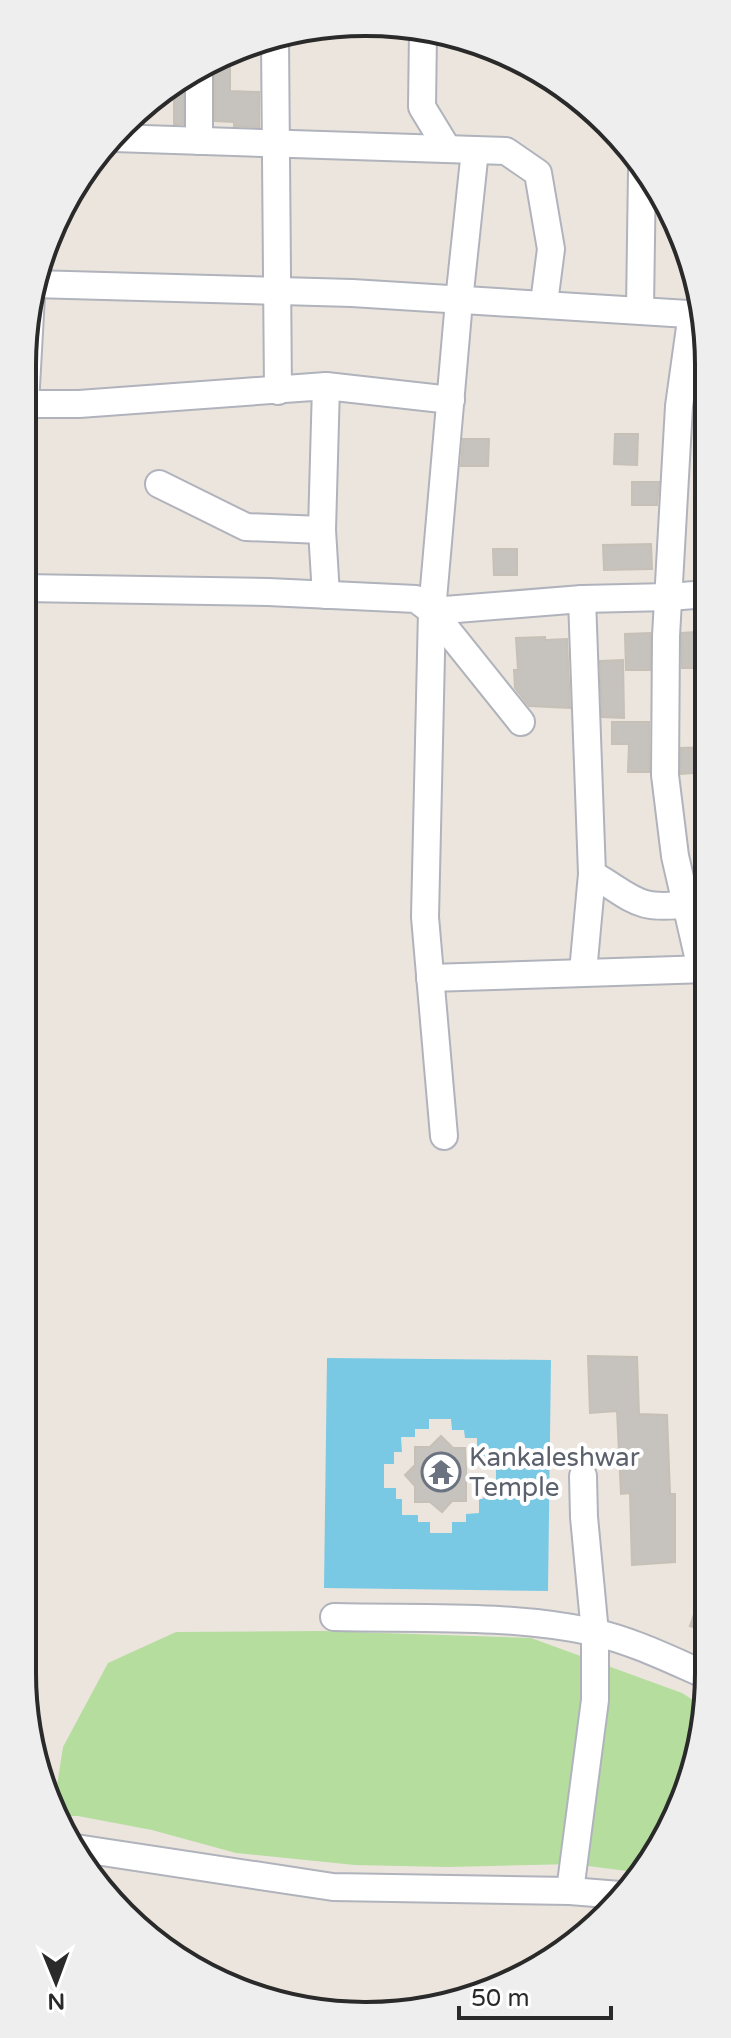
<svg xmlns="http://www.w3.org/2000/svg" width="731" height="2038" font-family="'Varela Round',sans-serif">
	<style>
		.green { fill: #b4dd9e }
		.water { fill: #79c9e4; fill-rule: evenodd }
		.building { fill: #c6c2bd; stroke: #c6c0b7; stroke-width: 2 }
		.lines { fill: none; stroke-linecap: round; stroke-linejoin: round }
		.minor-casing { stroke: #b0b3bc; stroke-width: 30 }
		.minor { stroke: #fff; stroke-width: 26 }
		.labels { text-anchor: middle; stroke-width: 8; stroke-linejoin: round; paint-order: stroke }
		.worship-label { font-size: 26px; fill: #5b616d; stroke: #fff; text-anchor: start }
		.rim { fill: none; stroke: #2a2a2a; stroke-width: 4 }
	</style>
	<rect width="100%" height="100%" fill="#ebe5dd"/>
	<polygon class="green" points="323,1631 531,1638 682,1693 704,1707 697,1761 651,1864 642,1873 573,1864 448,1867 355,1865 236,1853 152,1830 78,1816 56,1816 53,1811 63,1747 108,1663 176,1632"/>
	<path class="water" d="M327,1358l224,2 -3,231 -224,-3zM429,1419h22l1,11h12l1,8h12v15l5,1v12h14v19l-13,1v13h-4v14l-13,1v8h-14v11h-22v-11h-12v-7h-16v-16h-6v-11h-12v-24h10v-12h8l-1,-15h14v-8h14z"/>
	<g class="building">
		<polygon points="230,56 230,91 259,92 259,127 234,126 234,122 215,121 214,61"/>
		<polygon points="183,77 183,124 174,124 174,85"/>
		<polygon points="615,434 638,434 637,465 614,464"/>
		<polygon points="463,439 489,439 488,466 461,466"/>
		<polygon points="632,482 659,482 657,505 632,505"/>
		<polygon points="651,544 652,569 604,570 603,545"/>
		<polygon points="493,549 517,549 517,575 494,575"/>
		<polygon points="695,632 696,668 682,668 682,633"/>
		<polygon points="650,633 650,670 626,670 625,634"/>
		<polygon points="545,637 545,640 567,639 570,708 529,706 515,688 514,670 518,670 516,638"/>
		<polygon points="623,660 624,718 602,717 600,661"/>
		<polygon points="612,722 649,722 649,772 628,772 629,744 612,744"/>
		<polygon points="707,747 707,772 681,774 681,748"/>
		<polygon points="588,1356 637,1357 639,1414 667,1415 670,1494 675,1494 675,1562 632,1565 630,1493 621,1494 617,1411 590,1413"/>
		<polygon points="441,1436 453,1448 465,1448 466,1469 466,1501 452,1501 442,1512 430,1502 415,1502 415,1486 405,1475 415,1465 415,1447 430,1447"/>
		<polygon points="706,1579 709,1580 709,1632 690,1626"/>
	</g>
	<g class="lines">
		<g class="minor-casing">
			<g id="minor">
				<polyline points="423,32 422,107 447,148"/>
				<polyline points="275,40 278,391"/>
				<polyline points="114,138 506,151 538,173 551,249 544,303"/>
				<polyline points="199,141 199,66"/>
				<polyline points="33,284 352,293 704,315"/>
				<polyline points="31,296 25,404 79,404 326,386 322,530 326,595"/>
				<polyline points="640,309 642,170"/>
				<polyline points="692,313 679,406 666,636 665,775 675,856 701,969"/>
				<polyline points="326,386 451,400"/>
				<polyline points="159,484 246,527 322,530"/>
				<polyline points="22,588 268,592 416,599 432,611 521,722"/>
				<path d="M582,599l10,275c43,25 44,37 96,30"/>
				<polyline points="432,611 582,599 669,597 707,594"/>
				<polyline points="583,972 592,874"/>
				<polyline points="430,978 707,969"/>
				<polyline points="444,1136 425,917 432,611 459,301 475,150"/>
				<path d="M334,1617c86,2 175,-3 259,15 40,9 78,28 115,44"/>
				<polyline points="76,1848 333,1887 570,1891 620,1895"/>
				<polyline points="570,1891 595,1700 595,1633 584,1517 583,1476"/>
			</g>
		</g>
		<use href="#minor" class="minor"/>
	</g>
	<defs>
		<g id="temple-ring" transform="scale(2)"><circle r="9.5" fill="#fff" stroke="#6b7280" stroke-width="1.5"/><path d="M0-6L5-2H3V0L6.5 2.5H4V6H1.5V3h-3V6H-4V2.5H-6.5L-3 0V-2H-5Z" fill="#6b7280"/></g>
	</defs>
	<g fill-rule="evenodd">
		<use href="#temple-ring" x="441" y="1472"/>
	</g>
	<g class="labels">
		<g class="worship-label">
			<text x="469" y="1466">Kankaleshwar<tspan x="469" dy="30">Temple</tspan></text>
		</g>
	</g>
	<path d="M0 0H731V2038H0ZM365 36H366A329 329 0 0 1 695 365V1673A329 329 0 0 1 366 2002H365A329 329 0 0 1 36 1673V365A329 329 0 0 1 365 36Z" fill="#eee" fill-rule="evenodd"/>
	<path class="rim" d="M365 36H366A329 329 0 0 1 695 365V1673A329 329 0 0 1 366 2002H365A329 329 0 0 1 36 1673V365A329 329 0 0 1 365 36Z"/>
	<g transform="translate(56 1982) rotate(179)" stroke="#ffffff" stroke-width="6" paint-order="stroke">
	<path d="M0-6L14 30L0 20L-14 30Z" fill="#2a2a2a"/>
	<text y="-12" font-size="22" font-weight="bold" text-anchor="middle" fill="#2a2a2a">N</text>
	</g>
	<path d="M459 2006v12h152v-12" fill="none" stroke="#2a2a2a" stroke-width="4"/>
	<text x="471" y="2006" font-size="24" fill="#2a2a2a" stroke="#ffffff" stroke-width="6" paint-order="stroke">50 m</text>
</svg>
